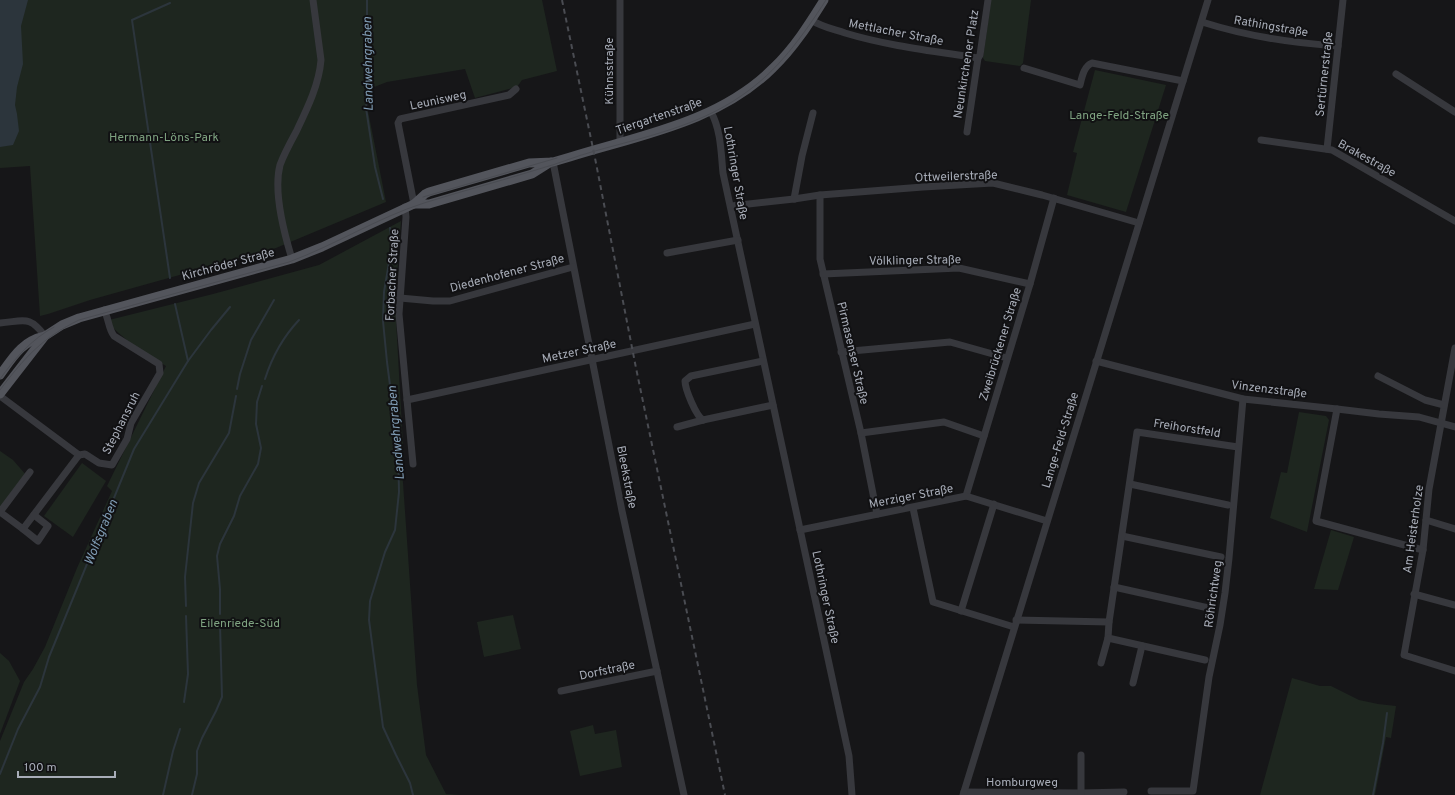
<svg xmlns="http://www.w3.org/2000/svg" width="1455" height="795" font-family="Overpass,sans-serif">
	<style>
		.green { fill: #1e261f }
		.water { fill: #2c353c }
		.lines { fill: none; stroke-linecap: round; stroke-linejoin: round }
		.stream { stroke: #2c353c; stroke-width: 2 }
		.minor { stroke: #37383d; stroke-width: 7 }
		.major { stroke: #53555c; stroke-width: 9 }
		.tram { stroke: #4a4c52; stroke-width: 1 }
		.rail { stroke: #4a4c52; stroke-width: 2; stroke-dasharray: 5 4; stroke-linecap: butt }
		.labels { text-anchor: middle; stroke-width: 4; stroke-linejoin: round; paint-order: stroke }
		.street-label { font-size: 12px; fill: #a8adb8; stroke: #111113 }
		.park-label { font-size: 12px; fill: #7fa381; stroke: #111113 }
		.water-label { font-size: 13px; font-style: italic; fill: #7f9bb3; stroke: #111113 }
	</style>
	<rect width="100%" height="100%" fill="#161618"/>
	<g class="green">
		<polygon points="0,0 542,0 557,71 522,80 517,87 475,98 465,69 387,82 364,91 386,202 276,248 90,300 48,314 40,316 30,166 0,168"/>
		<polygon points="991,0 1031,0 1023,63 1020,66 985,61 983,58"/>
		<polygon points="1095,70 1166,85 1126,212 1067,195 1077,153 1073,152"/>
		<polygon points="401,221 395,302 404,463 402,468 417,685 426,755 446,794 460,795 0,795 0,741 24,682 33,669 45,647 77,568 112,491 107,486 166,366 137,349 105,321 213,294 319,265"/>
		<polygon points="1299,412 1326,416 1329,420 1307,532 1270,518 1281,472 1287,473"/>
		<polygon points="0,451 13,460 26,475 0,508"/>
		<polygon points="82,463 106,481 73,537 44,516"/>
		<polygon points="1331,530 1354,537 1338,590 1314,589"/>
		<polygon points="513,615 521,649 484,657 477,622"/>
		<polygon points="0,653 9,661 20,681 0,734"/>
		<polygon points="1292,678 1320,686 1331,686 1359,700 1378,704 1396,706 1391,738 1386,737 1375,795 1260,795"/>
		<polygon points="593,725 595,734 616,730 622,767 580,776 570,731"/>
	</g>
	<polygon class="water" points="0,0 28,0 21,26 23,64 17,87 15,105 17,114 19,131 13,145 0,147"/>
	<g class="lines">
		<g class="stream">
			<polyline points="367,0 367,98 366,108 375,167 383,199"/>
			<polyline points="390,228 392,245 384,292 383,321 387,362 398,447 399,492 395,530 385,552 370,601 369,620 383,727 396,755 410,783 413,795"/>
			<polyline points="170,278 132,20 170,3"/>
			<polyline points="175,304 188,361"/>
			<path d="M265,379c7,-22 18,-42 34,-59"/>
			<polyline points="237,389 240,374 251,340 274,300"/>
			<polyline points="186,606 185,577 193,503 199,483 229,433 236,396"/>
			<polyline points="220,614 220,589 217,556 220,544 234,516 240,496 258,464 261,448 256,424 257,402 262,386"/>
			<polyline points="184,702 188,674 186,616"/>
			<polyline points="0,774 18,729 40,687 49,657 134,449 188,361 211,330 230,307"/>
			<polyline points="163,795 173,751 180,729"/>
			<polyline points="192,795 197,774 197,751 202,738 216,711 222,697 220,624"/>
			<polyline points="1373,795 1383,743 1387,713"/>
		</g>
		<g class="minor">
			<polyline points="620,0 620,142"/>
			<path d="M811,20c11,7 22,9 34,13 43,13 88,18 133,25"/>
			<path d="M1202,22c44,14 89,21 136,24"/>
			<path d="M1024,68l56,17c2,-8 4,-19 12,-22l91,18"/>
			<polyline points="1396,74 1455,112"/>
			<path d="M711,112c10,18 10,41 12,61l126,583 3,39"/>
			<polyline points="967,132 978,58 980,55 988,0"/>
			<polyline points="1261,140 1332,150 1455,221"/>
			<polyline points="1327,149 1343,0"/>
			<polyline points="553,162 622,511 684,795"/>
			<polyline points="820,195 820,259 861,433 877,514"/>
			<polyline points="794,199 802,156 813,113"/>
			<polyline points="414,204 398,123 400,119 509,95 516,89"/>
			<polyline points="731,206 794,199 820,195 923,187 993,183 1042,195 1139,223"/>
			<polyline points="405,207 406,217 399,314 413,464"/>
			<polyline points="667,253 738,240"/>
			<path d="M292,259c-8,-26 -19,-67 -12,-94 4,-11 10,-22 16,-33 11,-23 23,-47 25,-72l-8,-60"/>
			<polyline points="823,274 959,268 1030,284"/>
			<polyline points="400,298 433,301 450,301 573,267"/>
			<path d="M0,323c25,-2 29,-8 45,13"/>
			<polyline points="1455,348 1429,489 1423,550 1404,655 1455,671"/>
			<polyline points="841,352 950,342 1007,358"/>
			<polyline points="1096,361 1243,399 1337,409 1379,414 1419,417 1455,427"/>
			<polyline points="1378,376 1425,400 1444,405"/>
			<path d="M0,396l79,59 6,-1 14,9 13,2 15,-26 4,-16 29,-50 -1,-9 -45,-28c-6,-8 -5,-17 -10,-26"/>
			<polyline points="407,400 755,324"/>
			<polyline points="1337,409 1316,521 1423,550"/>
			<path d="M703,420c-7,-4 -18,-31 -18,-39l6,-5 72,-15"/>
			<polyline points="677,427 703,420 773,405"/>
			<polyline points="861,433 944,422 984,436"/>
			<polyline points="1130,484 1228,505"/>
			<polyline points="966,496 1030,284 1054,198"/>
			<polyline points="913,508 933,602 1014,627"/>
			<polyline points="0,512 23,529 79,455"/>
			<polyline points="0,512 30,472"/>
			<polyline points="1426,520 1455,529"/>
			<polyline points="23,529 38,541 48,526 34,515"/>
			<polyline points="800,530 966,496 1047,521"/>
			<polyline points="1122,536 1221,557"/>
			<polyline points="1114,587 1213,609"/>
			<polyline points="1414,594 1455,605"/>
			<polyline points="961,611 994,504"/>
			<polyline points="1016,620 1109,622 1137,432 1238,447"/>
			<polyline points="1109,622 1108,638 1205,660"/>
			<polyline points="1101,663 1108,638"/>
			<polyline points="1133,683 1142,646"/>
			<polyline points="561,691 657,671"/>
			<polyline points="1151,791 1193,791 1209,677 1220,625 1225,593 1229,558 1243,399"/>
			<polyline points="964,792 1081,793 1124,792"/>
			<polyline points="1081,793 1081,755"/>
			<polyline points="963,795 1208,0"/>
		</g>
		<g class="major">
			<polyline points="414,204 429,204 532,174 551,162"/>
			<path d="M0,375c13,-18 22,-34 45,-39"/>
			<path d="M0,394l45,-58 17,-11 17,-7 213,-59 30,-12 92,-43 11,-10 4,-2 100,-29 24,-1 17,-5c71,-22 149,-35 203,-89 21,-20 36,-44 51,-68"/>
		</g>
		<g class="tram">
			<polyline points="423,197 557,158"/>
			<path d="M0,379c15,-21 32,-40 54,-52"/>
			<path d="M0,390c24,-32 42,-52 79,-70l210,-58c46,-17 88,-44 135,-59 38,-12 77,-22 115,-34 19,-5 37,-13 56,-18 50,-14 103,-25 146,-55 37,-25 61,-59 85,-96"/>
		</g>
		<polyline class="rail" points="562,0 595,158 636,368 725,795"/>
	</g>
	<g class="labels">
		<g class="street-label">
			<text transform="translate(1271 26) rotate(10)" y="4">Rathingstraße</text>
			<text transform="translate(896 32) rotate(11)" y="4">Mettlacher Straße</text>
			<text transform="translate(966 64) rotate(-81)" y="4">Neunkirchener Platz</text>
			<text transform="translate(609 71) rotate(-90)" y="4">Kühnsstraße</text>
			<text transform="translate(1324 74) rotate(-84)" y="4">Sertürnerstraße</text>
			<text transform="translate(438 100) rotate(-12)" y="4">Leunisweg</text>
			<text transform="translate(659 116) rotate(-19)" y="4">Tiergartenstraße</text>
			<text transform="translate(1367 158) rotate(29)" y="4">Brakestraße</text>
			<text transform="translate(736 173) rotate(80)" y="4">Lothringer Straße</text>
			<text transform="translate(956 176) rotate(-2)" y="4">Ottweilerstraße</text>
			<text transform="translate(915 260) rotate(-1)" y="4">Völklinger Straße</text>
			<text transform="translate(228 264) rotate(-15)" y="4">Kirchröder Straße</text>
			<text transform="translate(507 273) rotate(-15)" y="4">Diedenhofener Straße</text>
			<text transform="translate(392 275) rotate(-87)" y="4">Forbacher Straße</text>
			<text transform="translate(1000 344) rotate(-73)" y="4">Zweibrückener Straße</text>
			<text transform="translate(579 351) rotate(-12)" y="4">Metzer Straße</text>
			<text transform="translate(853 353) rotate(77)" y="4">Pirmasenser Straße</text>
			<text transform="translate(1269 389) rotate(7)" y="4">Vinzenzstraße</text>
			<text transform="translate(121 423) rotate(-63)" y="4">Stephansruh</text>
			<text transform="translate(1187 428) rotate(9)" y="4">Freihorstfeld</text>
			<text transform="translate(1060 440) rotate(-73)" y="4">Lange-Feld-Straße</text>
			<text transform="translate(627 477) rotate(79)" y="4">Bleekstraße</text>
			<text transform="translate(911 496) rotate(-11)" y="4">Merziger Straße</text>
			<text transform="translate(1413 529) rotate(-82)" y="4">Am Heisterholze</text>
			<text transform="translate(1213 594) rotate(-82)" y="4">Röhrichtweg</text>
			<text transform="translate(826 597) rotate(78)" y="4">Lothringer Straße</text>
			<text transform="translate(607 670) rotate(-12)" y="4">Dorfstraße</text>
			<text x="1022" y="786">Homburgweg</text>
		</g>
		<g class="park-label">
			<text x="1119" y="119">Lange-Feld-Straße</text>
			<text x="164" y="141">Hermann-Löns-Park</text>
			<text x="240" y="627">Eilenriede-Süd</text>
		</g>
		<g class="water-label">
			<text transform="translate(367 64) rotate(-91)" y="5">Landwehrgraben</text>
			<text transform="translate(395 433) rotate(-95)" y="5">Landwehrgraben</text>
			<text transform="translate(100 532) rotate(-68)" y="5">Wolfsgraben</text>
		</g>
	</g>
	<path d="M18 771v6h97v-6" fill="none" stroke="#a8adb8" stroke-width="2"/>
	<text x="24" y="771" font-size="12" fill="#a8adb8" stroke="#111113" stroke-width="3" paint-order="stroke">100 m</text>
</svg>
